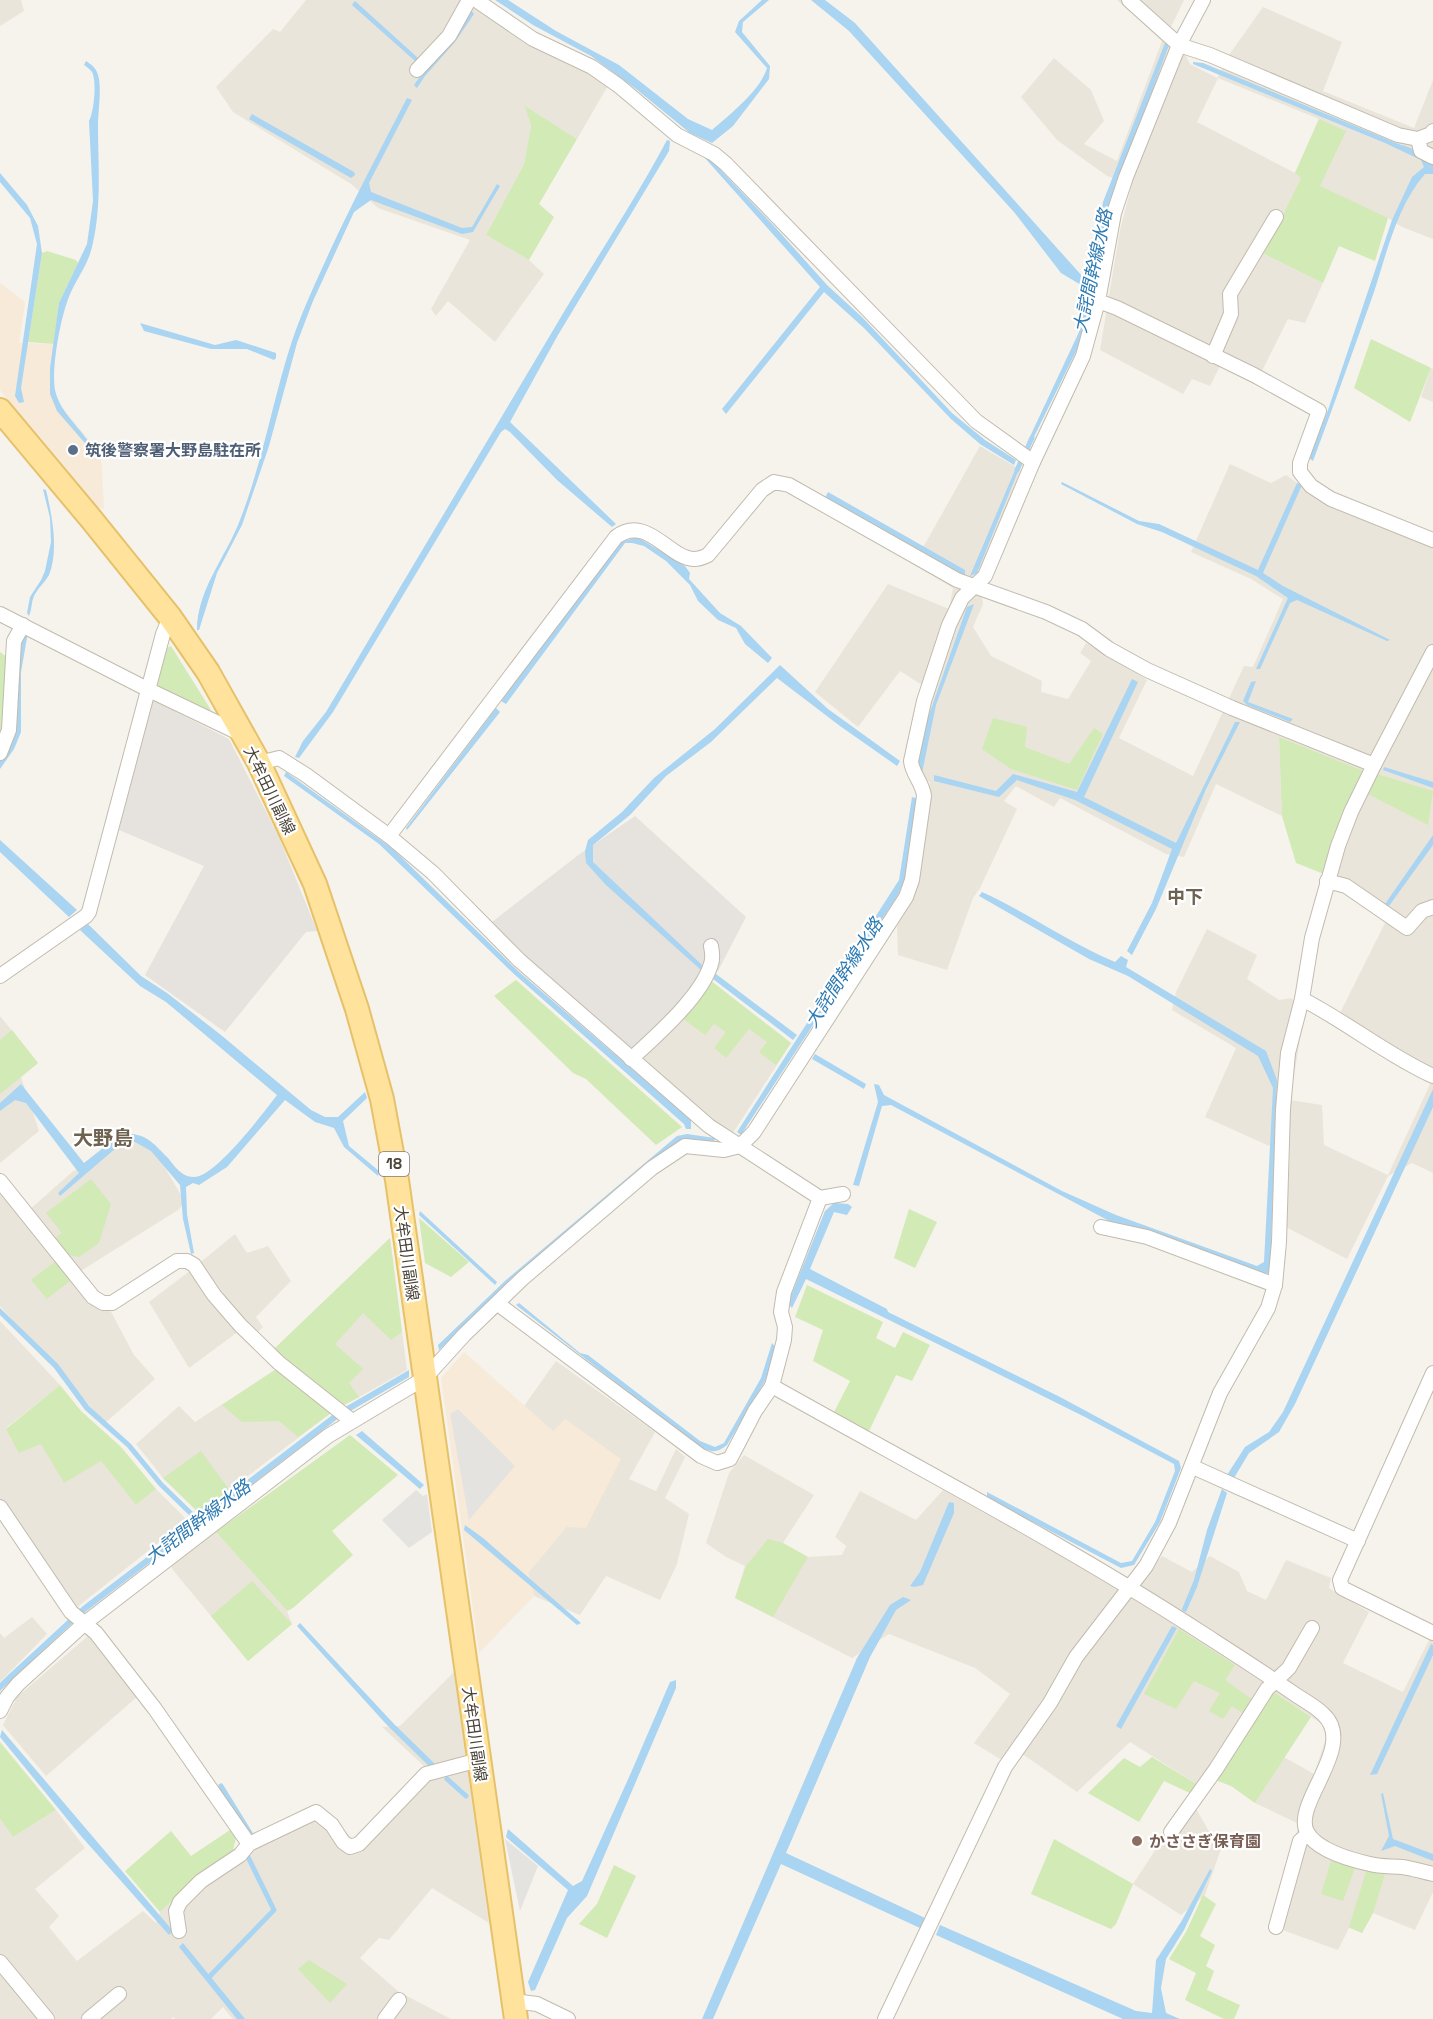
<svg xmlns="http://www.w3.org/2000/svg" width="1433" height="2019" font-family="'Space Grotesk','Noto Sans JP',sans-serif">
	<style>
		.residential { fill: #eae5da; fill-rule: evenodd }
		.commercial { fill: #f7ead8 }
		.industrial { fill: #e6e2dd }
		.green { fill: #d2eab5 }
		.parking { fill: #e5e3e0 }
		.water { fill: #a9d4f2 }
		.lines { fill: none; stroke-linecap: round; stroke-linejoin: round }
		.stream { stroke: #a9d4f2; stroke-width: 5 }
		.street-casing { stroke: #c2bbae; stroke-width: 16 }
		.primary-casing { stroke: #e6c16a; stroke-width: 26 }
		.street { stroke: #fff; stroke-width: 14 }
		.primary { stroke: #ffe39c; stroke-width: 22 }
		.service-dot { fill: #5c6f8a; stroke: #fff; stroke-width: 2 }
		.education-dot { fill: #8d6e63; stroke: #fff; stroke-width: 2 }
		.labels { text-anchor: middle; stroke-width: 4.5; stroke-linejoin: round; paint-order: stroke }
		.shield { fill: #fff; stroke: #817c74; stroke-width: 1.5 }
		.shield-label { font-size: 15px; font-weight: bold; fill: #4b4439 }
		.service-label { font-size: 16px; font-weight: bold; fill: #4e5e75; stroke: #fff; text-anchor: start }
		.street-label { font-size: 16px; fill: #4b4439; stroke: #fff }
		.education-label { font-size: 16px; font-weight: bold; fill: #785e54; stroke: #fff; text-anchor: start }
		.water-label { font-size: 18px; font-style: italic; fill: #2e7ab2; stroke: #fff }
		.neighbourhood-label { font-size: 18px; font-weight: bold; fill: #6e6250; stroke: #fff }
		.quarter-label { font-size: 20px; font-weight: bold; fill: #6e6250; stroke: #fff }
	</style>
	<rect width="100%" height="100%" fill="#f6f3ec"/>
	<g class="residential">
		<polygon points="0,0 21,0 24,11 0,26"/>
		<polygon points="306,0 487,0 609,84 577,139 526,107 531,126 524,164 486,235 529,260 544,274 495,342 448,301 436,316 431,309 470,240 378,208 351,184 233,112 216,87 273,29 280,32"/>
		<path d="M1117,0h67l-13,27 19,37 27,14 12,-23 34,-48 79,35 -19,49 91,37 19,-48v159l-31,-12 -14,-9 -124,36 59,29 -18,40 -17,-4 -28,56 -7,9 -33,-18 -10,20 -18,-7 -9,15 -83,-44 20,-120 12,-46 -25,-8 -50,-36 -36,-43 33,-39 37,32 13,31 -20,23 33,17 45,-120zM1218,78l101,41 -24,54 -98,-51z"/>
		<polygon points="1431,368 1433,369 1433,402 1421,397"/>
		<polygon points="980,446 1021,470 979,573 983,604 973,627 991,656 1042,681 1041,692 1068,699 1091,661 1080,653 1086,643 1147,680 1119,738 1193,776 1244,666 1253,667 1283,599 1251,579 1191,552 1230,464 1271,483 1286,475 1317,497 1375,524 1433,546 1433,1173 1412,1163 1388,1176 1347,1259 1286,1227 1290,1150 1267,1145 1205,1117 1236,1048 1172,1010 1176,992 1207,929 1257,955 1247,979 1279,1000 1292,998 1303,1021 1290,1100 1322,1105 1324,1145 1388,1175 1431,1082 1400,1068 1327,1022 1340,1013 1386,921 1342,892 1324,874 1333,836 1365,772 1279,737 1282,816 1216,784 1184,857 1166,854 1060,798 1054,807 1016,786 1004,801 1017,809 980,888 973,898 947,970 898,955 897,927 917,876 930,783 904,759 922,685 900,671 858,727 815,692 888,584 949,609 953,588 911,563 925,544"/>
		<polygon points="711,981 791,1043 733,1133 703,1113 632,1049"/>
		<polygon points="0,1016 38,1063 21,1077 39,1131 0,1163"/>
		<polygon points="123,1137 151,1144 185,1202 178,1210 79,1272 110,1310 134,1355 155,1379 105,1423 0,1306 0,1173 28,1211 71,1173"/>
		<polygon points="235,1234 247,1253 268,1246 291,1281 256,1317 263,1327 257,1333 239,1331 189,1368 149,1302 191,1270"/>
		<polygon points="390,1238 407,1370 331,1413 199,1513 163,1478 136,1444 179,1406 195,1422 278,1368 273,1350"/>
		<polygon points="0,1321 60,1385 6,1428 41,1444 101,1461 136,1505 156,1489 187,1520 66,1616 0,1517"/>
		<polygon points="556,1361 655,1432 629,1479 656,1491 676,1449 685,1457 665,1498 689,1514 677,1564 660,1600 606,1576 580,1615 534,1596 528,1573 566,1527 553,1432 524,1406"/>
		<polygon points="744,1455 814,1495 783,1543 808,1557 842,1555 846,1546 835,1537 860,1491 916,1520 943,1490 1129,1593 1162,1556 1192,1572 1210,1556 1239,1572 1247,1591 1266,1600 1286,1560 1331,1578 1329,1588 1369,1612 1343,1663 1403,1692 1433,1632 1433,1892 1415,1930 1373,1913 1362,1933 1349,1928 1338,1950 1285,1931 1272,1918 1299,1824 1255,1803 1284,1757 1314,1774 1327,1735 1322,1724 1272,1691 1195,1807 1210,1833 1223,1843 1205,1895 1181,1915 1133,1884 1198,1785 1130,1742 1077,1792 1021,1753 1000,1759 974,1743 1010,1694 975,1668 889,1634 852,1658 735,1598 745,1566 726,1557 706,1543 729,1473"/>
		<polygon points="216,1532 287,1611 292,1624 248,1661 173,1570 170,1564"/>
		<polygon points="32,1617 47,1634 0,1682 0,1633 4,1638"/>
		<polygon points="88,1636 137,1697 46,1776 3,1725 17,1697"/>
		<polygon points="454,1672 489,1923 432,1888 389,1940 379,1938 360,1958 399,1992 451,2019 233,2019 223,2007 211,2019 176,2019 173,2017 171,2019 0,2019 0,1819 13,1837 56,1810 85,1848 35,1889 59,1916 49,1927 77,1961 143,1911 156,1923 160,1912 200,1874 255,1833 318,1805 354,1840 425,1767 382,1727 400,1726"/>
	</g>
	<g class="commercial">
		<polygon points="0,283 25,302 19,343 54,344 52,395 101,455 104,509 96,507 0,390"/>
		<polygon points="464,1352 553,1431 565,1419 621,1459 586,1528 566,1527 528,1573 534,1596 479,1653 441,1378"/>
	</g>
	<g class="industrial">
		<polygon points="153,700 229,739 279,837 317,931 306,932 225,1032 145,975 204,866 119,830"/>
		<polygon points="635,816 746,917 718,971 700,981 667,1020 632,1049 523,957 492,922 577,856"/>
	</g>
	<g class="green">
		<polygon points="525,106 577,139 539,204 554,217 529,260 486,235 524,164 531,126"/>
		<polygon points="1319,119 1346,131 1320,186 1388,218 1375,261 1339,246 1323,283 1264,254 1301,178 1295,173"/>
		<polygon points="47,251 76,260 78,263 59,303 54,344 28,342 42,253"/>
		<polygon points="1371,339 1431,368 1410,422 1354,388"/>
		<polygon points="171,646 211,710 205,713 157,689 165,649"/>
		<polygon points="0,652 7,657 3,731 0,736"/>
		<polygon points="993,718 1027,727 1025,747 1069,764 1094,728 1103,734 1077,790 1011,769 982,749"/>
		<polygon points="1279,737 1366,772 1333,836 1324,874 1296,863 1282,816"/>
		<polygon points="1377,774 1433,791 1428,825 1368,794"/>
		<polygon points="516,980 682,1127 656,1145 586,1079 573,1073 494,996"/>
		<polygon points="711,981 791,1043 776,1065 759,1052 767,1042 749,1029 726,1058 714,1048 726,1032 714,1024 705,1035 682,1018"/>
		<polygon points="12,1030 38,1063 0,1094 0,1040"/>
		<polygon points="91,1179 111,1204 99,1243 79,1257 66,1254 53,1239 62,1233 46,1213"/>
		<polygon points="909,1209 937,1222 915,1268 894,1258"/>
		<polygon points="419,1218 469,1262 451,1277 425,1263"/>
		<polygon points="390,1238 402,1332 391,1340 363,1313 335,1344 363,1369 349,1383 359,1397 341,1406 273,1350"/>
		<polygon points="56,1261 71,1280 47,1299 31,1280"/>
		<polygon points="807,1285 883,1322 876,1338 895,1348 903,1332 930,1345 912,1381 896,1375 868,1433 834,1412 850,1381 813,1361 823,1330 795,1317"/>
		<polygon points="278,1368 331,1413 298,1437 279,1421 242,1422 222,1405"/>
		<polygon points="60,1385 81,1411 121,1447 156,1489 136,1505 101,1461 64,1483 41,1444 19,1453 6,1429"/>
		<polygon points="350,1435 398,1475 332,1531 353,1555 293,1608 287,1611 216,1532"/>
		<polygon points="201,1451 230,1491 199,1513 163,1478"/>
		<polygon points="768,1539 783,1543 808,1557 773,1617 735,1598 746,1566"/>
		<polygon points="252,1581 292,1624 248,1661 211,1616"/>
		<polygon points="1179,1629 1235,1665 1225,1680 1253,1700 1244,1714 1232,1706 1223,1719 1209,1711 1220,1693 1194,1681 1176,1709 1144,1694"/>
		<polygon points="1272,1691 1311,1717 1255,1803 1231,1786 1215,1780"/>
		<polygon points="0,1742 56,1810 13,1837 0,1819"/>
		<polygon points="1152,1757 1198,1785 1192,1794 1164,1781 1139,1822 1088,1793 1124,1758 1140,1767"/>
		<polygon points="230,1830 236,1838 233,1850 200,1874 160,1912 125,1871 171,1831 191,1856"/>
		<polygon points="1054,1839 1133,1884 1116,1924 1111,1929 1031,1894"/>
		<polygon points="1331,1861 1355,1868 1343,1901 1321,1894"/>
		<polygon points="614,1865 636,1876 607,1938 579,1924 597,1904"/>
		<polygon points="1367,1869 1385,1874 1373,1913 1362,1933 1349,1927"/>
		<polygon points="1203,1895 1216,1904 1200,1936 1215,1945 1206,1966 1214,1971 1207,1990 1240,2005 1234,2019 1224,2019 1185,2000 1196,1973 1169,1959 1186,1932"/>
		<polygon points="309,1960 347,1984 330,2003 298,1969"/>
	</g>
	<g class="parking">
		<polygon points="458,1409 515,1466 469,1520 450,1414"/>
		<polygon points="416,1490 423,1496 427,1494 432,1532 409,1548 382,1520"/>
		<polygon points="505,1839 538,1866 520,1911"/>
	</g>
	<g class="water">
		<path d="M495,0h13l48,31 63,34 69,54 24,11c18,-16 48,-39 55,-62l-32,-36 4,-11 23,-21h7l-26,22 -1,10 28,34 -1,13 -36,47 -21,17 -22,-10 -54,-44 -45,-33 -58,-31z"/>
		<polygon points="811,0 825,0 855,23 1083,277 1081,285 1061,273 1014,212 849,31"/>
		<polygon points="355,1 418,58 419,58 415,61 352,5"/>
		<polygon points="471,10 474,14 455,42 425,76 417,88 414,85 421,75"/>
		<polygon points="1165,43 1169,45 1110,206 1084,335 1030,445 1027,443 1079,332 1103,202"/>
		<path d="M86,61c6,4 10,7 12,14 4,12 0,36 0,50 0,41 4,81 -6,122 -4,17 -14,30 -21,45 -10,21 -20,76 -16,98 5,23 26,38 37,57l-8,-5 -27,-31 -7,-17v-26l9,-65 28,-59 6,-43 -4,-80c5,-9 8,-40 3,-49 -2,-3 -5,-5 -8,-7z"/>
		<path d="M1193,62l10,1 198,82c12,2 21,11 32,18v11h-8c-28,32 -38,78 -51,118 -20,56 -40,113 -61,169l-4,-3 19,-48 64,-190 20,-43 12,-10 -3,-7 -36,-17 -192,-79z"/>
		<path d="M407,98l5,2 -43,83 2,9 91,36 10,-1 25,-43 3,2 -27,46 -11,2 -91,-34 -17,12 -41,89 -16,42 -28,103 -27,79 -25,48 -18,57h-2c0,-39 27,-71 41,-105 24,-59 34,-123 54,-184 10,-30 24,-59 37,-88 24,-52 51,-103 78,-155z"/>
		<polygon points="252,114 354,172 355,175 351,178 249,119"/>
		<path d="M667,140l3,1 -1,10 -111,184 -48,87 106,102 -4,3 -55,-47 -47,-48 -5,-3 -4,3 -168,280 -34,46 -4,-1 8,-16 23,-29c76,-128 153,-257 229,-385 37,-63 78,-123 112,-187z"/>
		<polygon points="704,157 710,159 775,227 827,285 863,318 952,413 985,440 1016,460 1014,465 980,444 951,419 864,328 824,292 726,414 722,409 820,287"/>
		<polygon points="0,173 27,205 38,226 42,253 21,388 24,402 19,403 15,396 37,244 30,218 0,182"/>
		<polygon points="140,323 215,345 236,340 276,353 276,358 274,360 247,349 211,349 144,331"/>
		<polygon points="1018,463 1021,464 977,573 970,576"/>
		<polygon points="1062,482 1139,521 1159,524 1258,570 1297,483 1302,485 1263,573 1283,586 1390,640 1387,641 1297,600 1290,603 1260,669 1256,669 1288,598 1256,576 1162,532 1137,524 1061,484"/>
		<path d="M43,489l3,1c6,25 13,60 3,85 -4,7 -10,12 -14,19 -4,7 -3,16 -6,22l-2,-3 3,-16 11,-17 4,-9 6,-29 -1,-24z"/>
		<polygon points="828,492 965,570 965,576 825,498"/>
		<polygon points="637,537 685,566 690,573 689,579 720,613 741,626 772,658 768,663 745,644 736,628 718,620 698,601 690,585 666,561 644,546 632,543 625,543 506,704 501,701 621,542"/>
		<polygon points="974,604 936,705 922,773 917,771 925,726 967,607"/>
		<polygon points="24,631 28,632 21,672 21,732 14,749 0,769 0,760 9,748 18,665"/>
		<polygon points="780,665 828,709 900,761 897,766 840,726 777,678 711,742 666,776 630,815 593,845 593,862 702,965 701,970 606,885 586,863 585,851 588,840 622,812 654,778 715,729"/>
		<polygon points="1132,679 1138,682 1084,797 1176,843 1235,722 1240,722 1206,789 1156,909 1132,955 1127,951 1152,903 1172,849 1075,800 1017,780 999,797 934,781 934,775 996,791 1013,774 1077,792"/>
		<polygon points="1256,681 1248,702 1293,719 1290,722 1247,705 1243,701 1251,682"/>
		<polygon points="496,708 500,712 407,830 406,828"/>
		<polygon points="1384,767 1433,782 1433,788 1383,770"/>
		<polygon points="286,772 393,849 518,971 691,1120 691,1129 686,1129 684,1124 514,974 379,844 284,776"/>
		<polygon points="912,797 918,799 905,879 898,895 741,1135 737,1132 899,880"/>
		<polygon points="1433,835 1433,845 1389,906 1385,904"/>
		<polygon points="0,840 77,910 69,917 0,852"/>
		<path d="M982,892c46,21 86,50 133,70l6,-6 7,4 -2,7 140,84 11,29 -7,193h-12l-145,-50 -222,-118 -9,1 -23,80 -6,-1 25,-83 -4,-18 5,1 5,10 178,96 54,24 141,51 7,-4 9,-174 -15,-32 -130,-80 -39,-17 -110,-63z"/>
		<path d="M88,924l53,52 26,17 54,42 90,75 14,7h13l27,-25 2,6 -24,23 6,25 30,25 -1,5 -34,-29 -10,-19 -19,-6 -30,-22 -58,67 -28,18 -6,-2 -7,4 1,27 7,39 -3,1 -8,-35 -3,-34 -29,-34 -16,-9h-12l-63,54 -2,-3 21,-20 -53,-70 -11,-3 -15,11v-8l21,-19 63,79 38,-30c25,1 29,8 46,25 6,8 14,19 25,19 21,2 71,-65 84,-82l-111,-93 -26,-16 -60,-56z"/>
		<polygon points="716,974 797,1035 793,1040 713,979"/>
		<polygon points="815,1054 866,1084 864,1089 812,1059"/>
		<polygon points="1433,1089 1433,1107 1295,1404 1279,1432 1249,1453 1234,1478 1227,1475 1245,1447 1269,1432 1283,1412"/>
		<polygon points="687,1134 715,1138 714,1142 693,1139 682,1141 510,1284 439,1350 438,1345 506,1280 677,1136"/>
		<polygon points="834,1203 848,1204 852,1207 847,1215 834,1212 810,1269 887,1309 888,1312 1060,1397 1179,1461 1181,1468 1160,1522 1134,1565 1121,1568 987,1498 987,1492 1121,1563 1132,1561 1155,1522 1175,1471 1174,1464 1085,1417 806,1279 792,1308 788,1303 825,1211"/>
		<polygon points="420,1211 497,1282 495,1285 419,1215"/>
		<path d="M519,1303l61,50 8,2 112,86 15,6 9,-4 37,-65 11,-35 4,5 -11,33 -38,64c-11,9 -17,7 -29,1l-182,-141z"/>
		<polygon points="0,1308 58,1364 89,1406 131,1444 163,1483 194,1513 191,1517 159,1486 127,1447 85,1410 54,1368 0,1315"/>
		<polygon points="409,1370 409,1377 340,1417 80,1616 0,1691 0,1683 6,1677 83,1606 335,1413"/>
		<polygon points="362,1431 424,1485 420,1489 356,1435"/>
		<polygon points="1222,1489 1227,1493 1197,1587 1186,1612 1183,1611 1182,1609 1194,1580 1207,1530"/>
		<polygon points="949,1502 954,1503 954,1513 923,1585 914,1587 910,1586 920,1572"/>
		<polygon points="465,1525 483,1538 581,1623 577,1625 464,1530"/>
		<polygon points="903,1597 911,1600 896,1610 870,1657 786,1853 925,1918 920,1928 781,1864 713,2019 702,2019 857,1658 890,1605"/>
		<polygon points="300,1623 394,1724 435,1764 430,1767 387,1725 297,1626"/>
		<polygon points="1172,1626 1177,1628 1121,1729 1116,1726"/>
		<polygon points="1431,1644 1433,1645 1433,1655 1377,1774 1370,1775"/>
		<polygon points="676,1680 676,1688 587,1896 567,1918 535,1990 531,1991 528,1982 568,1890 506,1837 508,1829 573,1886 582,1881 630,1775 670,1682"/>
		<polygon points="2,1730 173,1931 169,1935 81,1836 0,1737"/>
		<polygon points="1383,1793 1393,1839 1433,1854 1433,1861 1395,1846 1381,1851 1389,1836 1381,1794"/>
		<polygon points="1210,1869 1212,1871 1184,1930 1166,1959 1161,1988 1166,2013 1180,2019 1123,2019 936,1935 940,1925 1136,2011 1152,2013 1156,1960 1181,1922"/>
		<polygon points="183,1943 245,2019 237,2019 179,1947"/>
	</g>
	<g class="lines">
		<g class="stream">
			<polyline points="1017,470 1032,438"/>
			<polyline points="447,1779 466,1796"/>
			<polyline points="221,1786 250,1833"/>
			<polyline points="210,1976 274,1910 247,1855"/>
		</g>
		<g class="street-casing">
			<g id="street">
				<polyline points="476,0 533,39 592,67 619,86 677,135 714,154 726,164 976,421 1033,462"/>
				<polyline points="1129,0 1179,45 1210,55 1398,135 1418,139 1431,134 1433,131"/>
				<polyline points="417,70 449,36 469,0"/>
				<polyline points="1418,139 1421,151 1433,157"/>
				<polyline points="1098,301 1117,308 1254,375 1319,411 1300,463 1300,472 1311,486 1331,499 1433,540"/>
				<polyline points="1213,356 1231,314 1230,294 1276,217"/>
				<polyline points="0,614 149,690 241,734"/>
				<polyline points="0,753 9,730 14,641 23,625"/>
				<polyline points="259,763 279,758 306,775 389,836 433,873 519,960 709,1126 820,1198 784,1292 781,1312 785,1327 784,1340 772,1386"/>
				<path d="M389,836l227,-299c31,-23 52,21 78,22 5,0 10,-2 14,-4l54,-65 12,-8 15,3 168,95 89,32 36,17 27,20 38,21 85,38 142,57"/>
				<polyline points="1327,881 1346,886 1407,928 1422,911 1433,907"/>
				<polyline points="0,976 86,916 89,912 163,634 170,617"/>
				<path d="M1302,999c45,23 85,56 131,77"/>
				<path d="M631,1059c25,-23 71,-63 80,-95 2,-5 1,-13 0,-18"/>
				<polyline points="0,1181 93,1297 103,1303 112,1303 177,1261 187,1261 194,1265 214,1295 240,1325 279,1363 352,1421"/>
				<polyline points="820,1198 843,1194"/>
				<polyline points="1101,1227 1147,1237 1275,1285"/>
				<path d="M498,1304l203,152 16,7 13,-4 25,-48 17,-25c144,81 291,157 430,247 31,20 61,39 91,60 10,7 22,13 30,21 35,32 -31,89 -16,118 9,18 45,28 63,32 11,3 22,2 32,3 10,1 21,5 31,7"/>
				<polyline points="1433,1373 1340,1580 1342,1588 1433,1633"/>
				<polyline points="1193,1467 1358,1541"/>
				<polyline points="0,1507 71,1612 96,1633 155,1709 249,1844"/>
				<path d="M0,1711l7,-14 11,-13 67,-61 243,-187 97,-58 39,-43 58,-56 130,-111 33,-22 39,4 16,-4 14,-14 152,-235 6,-17 12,-84c-1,-13 -12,-22 -13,-35l13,-60 25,-76 13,-27 23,-22 48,-114 50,-106 15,-55 16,-88 12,-36 53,-132 24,-45"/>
				<polyline points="1171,1832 1216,1769 1267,1689 1289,1668 1312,1628"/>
				<polyline points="1276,1927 1300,1841 1308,1834"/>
				<polyline points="179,1931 176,1911 180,1902 201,1881 240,1855 249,1844 316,1812 332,1825 343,1842 350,1847 359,1844 426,1774 479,1760"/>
				<polyline points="0,1962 47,2019"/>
				<polyline points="513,2001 537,2004 568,2019"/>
				<polyline points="89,2019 119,1994"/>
				<polyline points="385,2019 399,2000"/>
				<polyline points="885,2019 1005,1767 1050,1703 1076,1657 1146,1566 1169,1523 1220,1393 1268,1308 1275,1285 1279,1242 1283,1109 1288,1053 1302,999 1312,938 1338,846 1351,812 1374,765 1433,652"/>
			</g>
		</g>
		<g class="primary-casing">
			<polyline id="primary" points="0,410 92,520 170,617 208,672 259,763 315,884 357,1009 382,1099 397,1180 516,2019"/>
		</g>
		<use href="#street" class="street"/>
		<use href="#primary" class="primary"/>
	</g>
	<circle class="service-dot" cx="73" cy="450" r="6"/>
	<circle class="education-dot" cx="1137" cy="1841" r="6"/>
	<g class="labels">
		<rect class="shield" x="379" y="1152" width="30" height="24" rx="4.5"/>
		<g class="shield-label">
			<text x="394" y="1169">18</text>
		</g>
		<g class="service-label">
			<text x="85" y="456">筑後警察署大野島駐在所</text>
		</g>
		<g class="street-label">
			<text transform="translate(270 790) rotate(64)" y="6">大牟田川副線</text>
			<text transform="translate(407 1253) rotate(82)" y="6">大牟田川副線</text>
			<text transform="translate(475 1734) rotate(82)" y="6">大牟田川副線</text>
		</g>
		<g class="education-label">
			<text x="1149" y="1847">かささぎ保育園</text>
		</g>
		<g class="water-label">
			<text transform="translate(1093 271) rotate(-78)" y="6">大詫間幹線水路</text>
			<text transform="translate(844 973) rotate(-57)" y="6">大詫間幹線水路</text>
			<text transform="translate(198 1522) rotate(-37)" y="6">大詫間幹線水路</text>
		</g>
		<g class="neighbourhood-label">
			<text x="1185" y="903">中下</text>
		</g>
		<g class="quarter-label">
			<text x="103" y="1145">大野島</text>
		</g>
	</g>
</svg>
